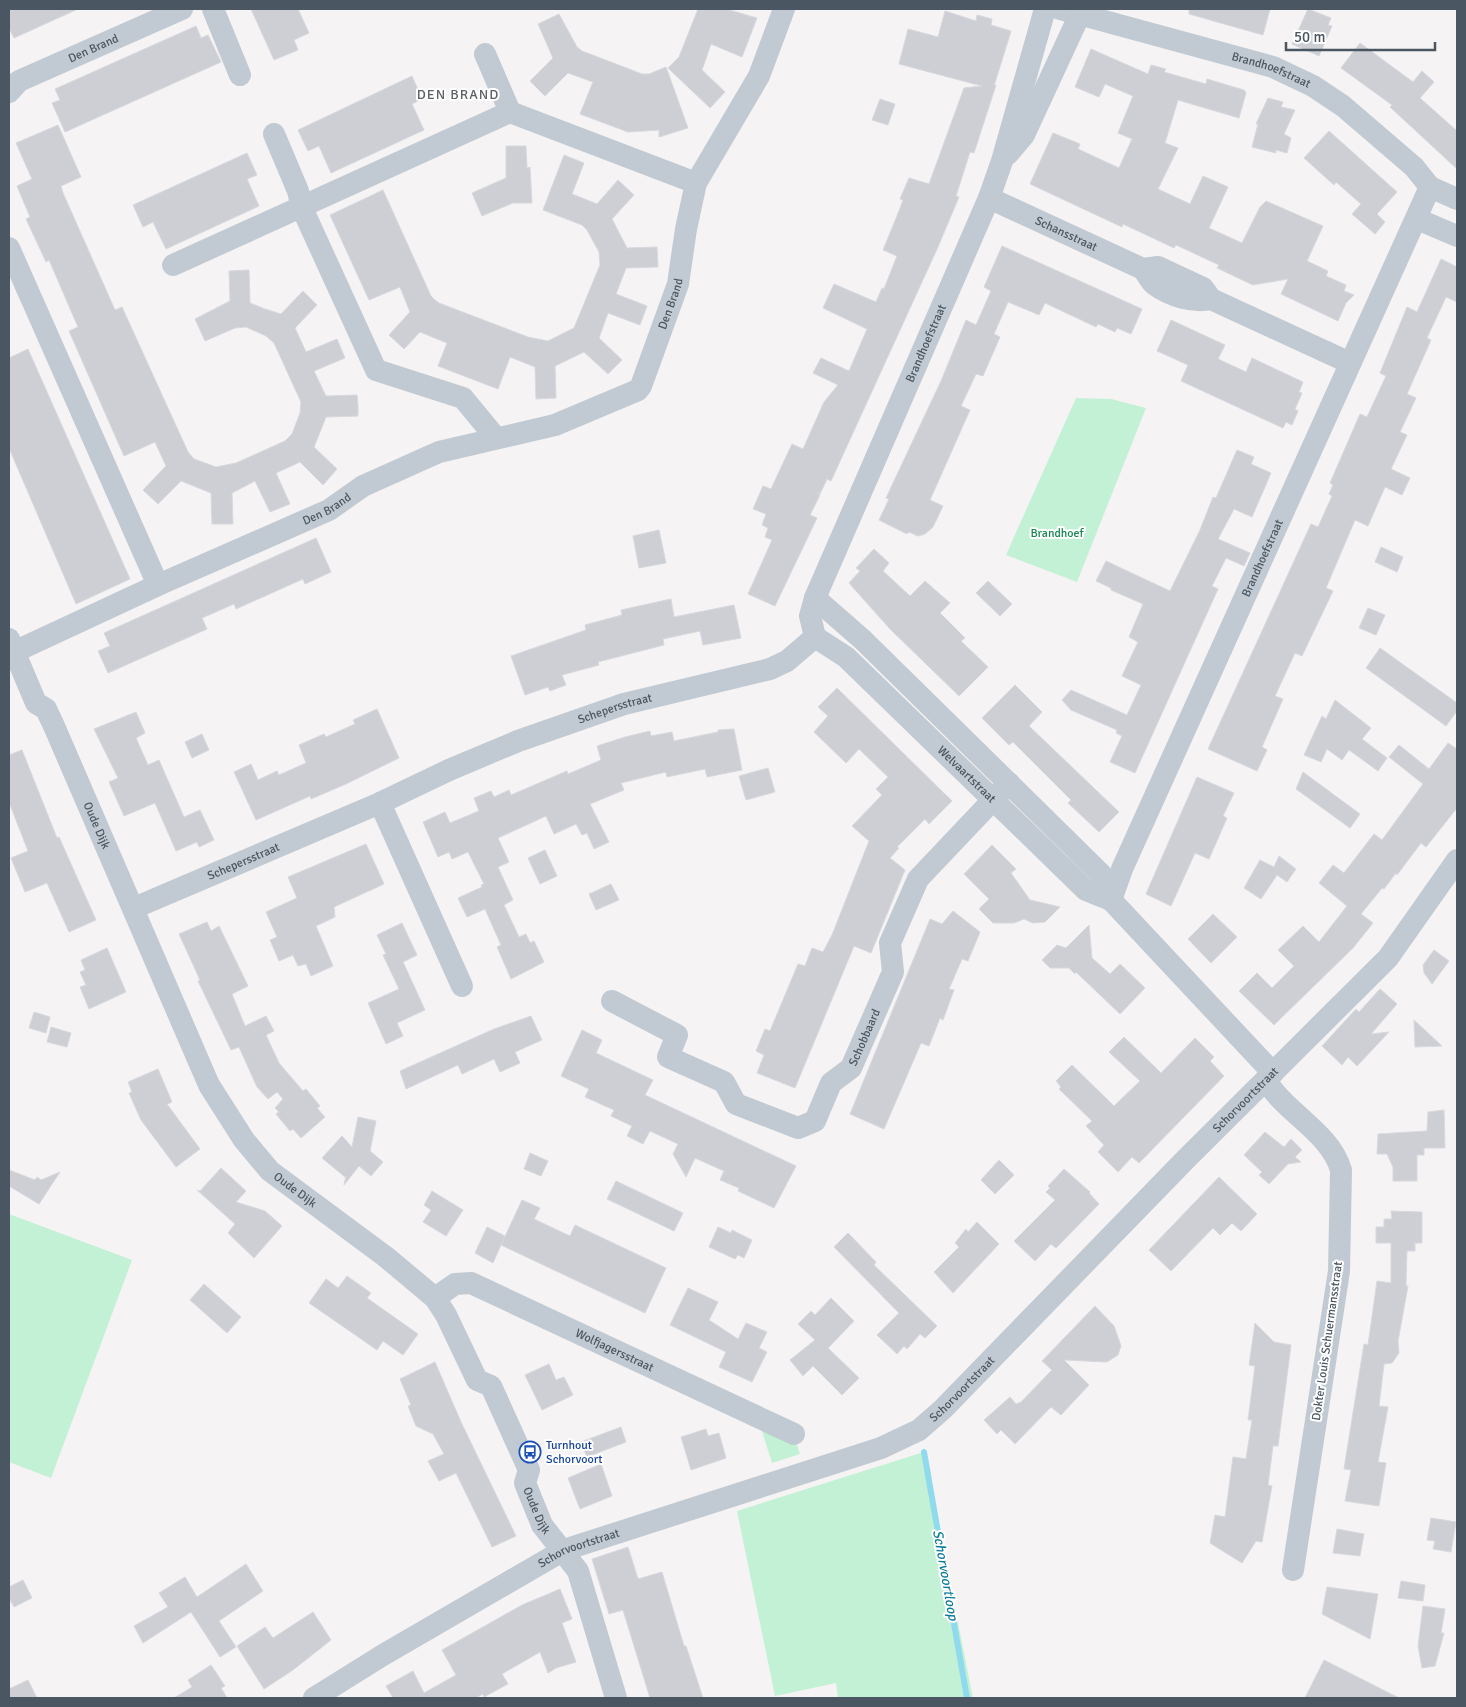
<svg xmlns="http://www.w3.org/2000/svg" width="1466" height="1707" font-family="Signika,sans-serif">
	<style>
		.green { fill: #c3f1d5 }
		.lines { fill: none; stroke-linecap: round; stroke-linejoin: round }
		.stream { stroke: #90daee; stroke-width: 6 }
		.building { fill: #cdcfd5; stroke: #d7d9de }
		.minor { stroke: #c1cad2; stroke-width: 22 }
		.labels { text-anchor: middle; stroke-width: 4; stroke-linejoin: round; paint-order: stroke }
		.street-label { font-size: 12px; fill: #4a5661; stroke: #fff }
		.park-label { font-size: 12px; fill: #17864f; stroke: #fff }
		.transit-label { font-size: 12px; fill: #164399; stroke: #fff; text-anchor: start }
		.neighbourhood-label { font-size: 14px; letter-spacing: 1px; fill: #5f6368; stroke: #fff }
		.water-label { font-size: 14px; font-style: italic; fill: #0c7c9b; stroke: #fff }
	</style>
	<rect width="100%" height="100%" fill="#f5f3f3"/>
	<g class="green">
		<polygon points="1076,398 1111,399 1146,408 1077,582 1006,555"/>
		<polygon points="9,1214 132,1260 51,1478 9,1462"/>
		<polygon points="762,1431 797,1445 800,1454 772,1463"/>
		<polygon points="924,1452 973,1698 838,1698 836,1683 775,1696 737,1511"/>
	</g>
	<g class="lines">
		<polyline class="stream" points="924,1452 967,1698"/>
	</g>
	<g class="building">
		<polygon points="9,9 78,9 14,38 9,28"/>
		<polygon points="251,9 298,9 309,33 294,40 298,50 274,60"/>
		<polygon points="698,9 726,9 757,18 742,57 711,44 702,70 725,92 710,108 668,68 679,57"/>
		<polygon points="1189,9 1270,9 1263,35 1189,14"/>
		<polygon points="1308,9 1331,18 1328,25 1332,26 1319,56 1292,44"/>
		<polygon points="945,11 976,21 977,15 992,19 991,25 1011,31 994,86 996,85 974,153 970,152 956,196 959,197 938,247 831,481 827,479 820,494 817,492 820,495 810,515 817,518 775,606 748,594 772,540 765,537 768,528 762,525 766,514 753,509 763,486 771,489 792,444 803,449 824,402 838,385 813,373 821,358 849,371 867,329 823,308 834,284 876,302 882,288 884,289 897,256 883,250 899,211 903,200 900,199 909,178 929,184 964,88 982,86 899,64 908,29 938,37"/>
		<polygon points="559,14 577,47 582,51 642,74 649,74 666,67 688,128 659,137 659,130 628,132 580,114 593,82 568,73 545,96 530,81 553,58 538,24"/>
		<polygon points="196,26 201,38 208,35 221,62 65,132 52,103 60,100 55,89"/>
		<polygon points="1360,43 1413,82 1422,71 1434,82 1420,98 1457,131 1457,169 1390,107 1392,105 1341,68"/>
		<polygon points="1091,49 1148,74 1151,65 1166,69 1164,72 1206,84 1207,79 1244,90 1246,93 1239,118 1178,100 1165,143 1178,148 1158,189 1190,204 1203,176 1228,187 1209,228 1242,243 1260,207 1266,201 1323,226 1307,261 1328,271 1326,276 1346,285 1344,291 1354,295 1346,303 1338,321 1281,294 1288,279 1253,285 1217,268 1219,265 1176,245 1174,248 1123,224 1122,227 1030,184 1053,133 1080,144 1078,149 1119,168 1132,139 1118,133 1133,96 1105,84 1099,97 1075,87"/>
		<polygon points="412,76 422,99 412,104 424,130 331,173 319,146 308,151 298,130"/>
		<polygon points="1268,98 1283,102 1281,107 1295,110 1284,134 1291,138 1287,153 1276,150 1276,153 1252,147 1258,124 1256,124"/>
		<polygon points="880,99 895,104 888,125 872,120"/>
		<polygon points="58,125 81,177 61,186 63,193 115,310 122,307 188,452 194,459 216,467 236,463 285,441 292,434 300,413 301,402 274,343 266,336 246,327 235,328 205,341 195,319 230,301 229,271 249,270 250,303 265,309 281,314 303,291 317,305 295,328 306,352 337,339 345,358 314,371 326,396 357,395 358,406 358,416 326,417 314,447 337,469 323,485 300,462 276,473 290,504 270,512 255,481 232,493 233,524 212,524 211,493 181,481 158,504 143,490 166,466 155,442 124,456 69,331 78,327 49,260 46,262 26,219 30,217 17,186 32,179 16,143"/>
		<polygon points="1329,131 1397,192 1377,214 1385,222 1375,234 1352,214 1361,204 1336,182 1334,185 1304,158"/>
		<polygon points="506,146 526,146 527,168 530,167 532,203 513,203 482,216 472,193 506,178"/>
		<polygon points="247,153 257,175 247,179 259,206 166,249 153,222 143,227 133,205"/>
		<polygon points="564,155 584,163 572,194 597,204 618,180 634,195 612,219 627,248 657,247 658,267 626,268 616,294 647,306 640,325 608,313 599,338 622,360 608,374 584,352 555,366 556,398 536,399 535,367 510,357 498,389 438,366 447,343 420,332 404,349 389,335 410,312 400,287 369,300 330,215 383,190 431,296 435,300 439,303 528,337 548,341 574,328 600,265 599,252 587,230 582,225 543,210"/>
		<polygon points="1002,246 1142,309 1131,334 1117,328 1115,332 1098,324 1096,327 1045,303 1039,315 1008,302 994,334 1000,337 983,376 976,374 961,406 970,410 930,500 943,506 933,527 925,534 918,536 909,532 907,534 879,520 889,499 886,498 941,381 966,320 976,325 991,291 984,287"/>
		<polygon points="1441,259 1457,267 1457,302 1446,297 1427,338 1431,340 1407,394 1416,398 1400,432 1407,435 1391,469 1410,478 1402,495 1385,487 1368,526 1355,520 1326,588 1333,591 1302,656 1295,653 1275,696 1283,699 1262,747 1267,750 1257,771 1208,749 1311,524 1318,527 1332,496 1329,494 1333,485 1330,483 1360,414 1367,417 1386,376 1380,373 1407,307 1417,312"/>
		<polygon points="1171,320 1225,345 1218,359 1246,372 1252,358 1303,382 1299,392 1302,393 1295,409 1298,411 1292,425 1286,422 1283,428 1181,381 1188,365 1157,351"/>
		<polygon points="28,349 130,579 76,604 9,448 9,358"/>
		<polygon points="1237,450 1254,457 1251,464 1271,473 1252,517 1234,509 1218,539 1250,553 1244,566 1226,558 1212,586 1218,589 1135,773 1110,762 1122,736 1116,733 1117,730 1071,710 1062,700 1071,690 1127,715 1141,685 1122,676 1138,642 1129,637 1143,604 1111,590 1111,588 1096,581 1106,561 1170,591 1200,530 1213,497 1216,498"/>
		<polygon points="659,530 666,563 639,568 633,536"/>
		<polygon points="316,538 331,572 305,584 303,579 236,609 234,604 202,618 207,629 108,673 98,651 110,646 104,633"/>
		<polygon points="1381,547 1403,557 1397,572 1375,562"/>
		<polygon points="874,549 889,563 883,571 910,596 925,581 950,603 940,613 965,638 961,641 988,667 959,696 890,629 849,583 860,571 856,568"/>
		<polygon points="988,581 1012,604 1000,616 976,593"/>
		<polygon points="671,599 674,617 734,605 741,638 703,645 700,631 663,639 664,645 598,662 599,665 562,675 566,685 550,691 548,687 525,695 511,656 586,630 585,625 622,615 621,610"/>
		<polygon points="1368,608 1385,615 1376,635 1359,628"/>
		<polygon points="1380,648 1457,703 1457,711 1446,726 1366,668"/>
		<polygon points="1015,685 1042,712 1029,726 1119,812 1099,832 1068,803 1071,800 1013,742 1009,745 982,718"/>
		<polygon points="837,688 952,801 929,824 925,819 897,847 899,848 890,858 905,870 871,953 854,946 795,1088 757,1073 764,1055 756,1051 765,1029 770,1031 798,964 805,966 812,948 823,952 832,935 869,841 852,826 882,795 876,789 888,777 859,749 846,763 814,732 828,716 818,707"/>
		<polygon points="1335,700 1371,728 1362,739 1387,758 1378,771 1349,750 1342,760 1327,749 1321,762 1304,755 1322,716 1326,719"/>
		<polygon points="377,709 399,758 346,784 311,799 310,796 256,820 234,772 251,764 258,780 277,771 279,775 306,763 299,745 324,734 326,737 355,724 353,720"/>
		<polygon points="136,712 145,733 136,738 148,765 159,760 184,817 200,810 214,840 199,847 197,842 176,851 155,803 124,816 109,782 118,778 94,729"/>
		<polygon points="734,729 742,770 707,777 705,769 667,777 666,772 621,783 624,790 590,804 609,842 594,849 587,833 582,835 576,824 554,834 546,816 498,838 509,862 498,867 513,900 504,905 519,937 526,934 530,943 534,941 544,962 511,979 497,947 501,945 485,909 467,917 458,898 482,887 481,885 484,884 468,852 452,859 449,852 438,857 423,822 445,812 450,823 479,811 474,798 491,791 494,797 509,790 511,795 567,771 568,774 601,760 597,746 625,737 650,731 651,736 672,732 674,741 718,732 718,730"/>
		<polygon points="202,734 209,750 192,758 185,742"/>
		<polygon points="1448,743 1457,749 1457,808 1426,847 1421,843 1397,875 1396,873 1384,889 1382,888 1361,914 1373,923 1353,948 1274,1025 1239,991 1257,973 1272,988 1294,966 1278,950 1303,926 1319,942 1347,906 1319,883 1333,865 1344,873 1374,834 1382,840 1423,784 1389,757 1399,745 1429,769"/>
		<polygon points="22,750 57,838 59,837 96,920 69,932 47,883 25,892 11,858 28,851 9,802 9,755"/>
		<polygon points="768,768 775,792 746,800 739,776"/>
		<polygon points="1303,772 1360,814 1350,828 1296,789"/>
		<polygon points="1197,777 1234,793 1223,816 1227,818 1209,859 1195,853 1171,906 1146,894"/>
		<polygon points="366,844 384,884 334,907 335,917 316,926 333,966 311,976 306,964 298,966 293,955 279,961 270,940 277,937 266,912 297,898 288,877"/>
		<polygon points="992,845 1016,869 1011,873 1030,900 1060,907 1045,922 1033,923 1024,919 1014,923 993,923 979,909 989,899 964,874"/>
		<polygon points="545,850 557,876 540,884 528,858"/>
		<polygon points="1279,856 1296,869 1287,882 1277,875 1261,899 1244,888 1260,860 1274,867"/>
		<polygon points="611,884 619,900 596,910 589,894"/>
		<polygon points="953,911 980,932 968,961 962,959 949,989 954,990 943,1020 940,1018 929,1046 921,1043 884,1129 850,1114 930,919 942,924"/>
		<polygon points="1213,914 1237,937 1211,963 1188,939"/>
		<polygon points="207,922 211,931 219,926 248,986 232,994 245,1026 266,1016 274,1031 266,1035 279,1063 303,1091 306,1089 320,1106 317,1108 325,1117 301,1138 293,1129 290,1131 276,1114 279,1112 275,1108 283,1099 277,1092 268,1099 257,1087 239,1047 231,1050 198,981 200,980 179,934"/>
		<polygon points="402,923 417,955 403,962 425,1010 397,1023 403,1036 386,1044 368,1003 399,989 383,955 386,954 377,935"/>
		<polygon points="1089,925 1092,958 1110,974 1120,964 1145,988 1120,1014 1076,972 1075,974 1069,968 1050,968 1042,960 1057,945 1066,948"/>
		<polygon points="107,948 126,992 89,1009 80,987 86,985 80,972 85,970 81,960"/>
		<polygon points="1434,950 1449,961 1432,984 1424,973 1423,965"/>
		<polygon points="1380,989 1397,1004 1371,1034 1389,1032 1357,1066 1348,1057 1342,1065 1322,1046 1356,1009 1359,1012"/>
		<polygon points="34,1012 50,1017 46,1033 29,1028"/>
		<polygon points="531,1016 542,1040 515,1052 520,1063 500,1072 494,1059 462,1074 458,1065 406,1089 400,1071 494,1029"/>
		<polygon points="1414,1020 1442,1046 1415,1047"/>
		<polygon points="51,1027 71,1033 67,1047 47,1042"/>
		<polygon points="582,1030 602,1040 596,1053 653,1080 645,1095 796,1166 774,1208 738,1191 739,1188 720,1180 724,1171 695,1158 686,1177 673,1154 678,1144 650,1131 643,1144 627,1136 632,1126 611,1116 614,1110 585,1097 589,1089 561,1076"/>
		<polygon points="1124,1037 1161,1073 1195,1038 1214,1057 1210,1061 1224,1076 1139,1163 1132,1157 1118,1172 1098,1152 1104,1145 1086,1126 1092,1121 1059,1089 1061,1087 1056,1081 1072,1065 1114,1106 1140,1081 1109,1052"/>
		<polygon points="158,1069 172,1102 167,1104 200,1149 176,1167 141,1120 129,1093 132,1092 128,1082"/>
		<polygon points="1444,1110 1445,1148 1424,1148 1424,1155 1417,1155 1417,1181 1393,1181 1393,1167 1387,1154 1377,1154 1378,1134 1427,1131 1428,1112"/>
		<polygon points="358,1117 376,1121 370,1151 383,1162 371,1176 359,1166 344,1185 346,1176 345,1177 322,1158 342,1136 352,1147"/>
		<polygon points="1265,1132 1284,1147 1291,1139 1302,1150 1295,1157 1301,1162 1288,1164 1269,1184 1259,1175 1262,1172 1244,1155"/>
		<polygon points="530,1153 548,1161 541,1176 524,1169"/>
		<polygon points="999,1160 1014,1175 995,1194 981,1180"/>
		<polygon points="221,1168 246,1191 236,1202 265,1211 282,1226 254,1258 228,1233 235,1224 197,1190 200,1191"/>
		<polygon points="1064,1169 1090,1192 1089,1193 1099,1204 1056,1248 1051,1244 1035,1261 1014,1241 1055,1200 1046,1192 1050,1188 1048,1186"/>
		<polygon points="9,1170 35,1180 37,1177 41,1180 60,1172 39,1204 9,1186"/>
		<polygon points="1219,1177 1257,1214 1241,1231 1232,1223 1220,1235 1213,1228 1171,1271 1149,1250"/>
		<polygon points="616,1181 683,1213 674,1231 607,1199"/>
		<polygon points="432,1191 463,1210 446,1236 423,1222 431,1210 424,1205"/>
		<polygon points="522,1200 540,1208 534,1219 553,1228 570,1236 575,1225 666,1268 645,1313 501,1245"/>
		<polygon points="1391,1211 1422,1212 1422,1243 1415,1243 1415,1251 1407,1251 1406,1286 1408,1286 1398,1341 1399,1353 1392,1363 1384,1364 1379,1406 1388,1407 1378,1462 1386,1463 1379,1506 1345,1501 1351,1470 1344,1469 1364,1344 1368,1345 1377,1281 1391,1283 1391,1243 1376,1243 1376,1227 1384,1227 1384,1219 1392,1219"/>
		<polygon points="977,1222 999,1244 953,1293 934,1272 959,1247 955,1243 966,1229 968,1232"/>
		<polygon points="487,1227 505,1236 493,1263 475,1253"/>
		<polygon points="718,1227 731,1233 732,1230 752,1240 744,1258 738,1255 735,1259 709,1247"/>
		<polygon points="848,1233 876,1262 874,1265 937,1326 925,1338 920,1334 907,1349 904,1346 897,1354 877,1335 899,1313 834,1247"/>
		<polygon points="347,1276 371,1293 367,1298 418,1334 403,1355 383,1341 377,1350 309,1303 326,1279 338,1288"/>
		<polygon points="204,1284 241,1317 227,1333 190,1300"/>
		<polygon points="688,1288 718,1302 709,1320 738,1339 746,1323 767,1332 759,1348 767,1352 752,1382 719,1367 726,1352 670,1325"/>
		<polygon points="831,1298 854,1321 828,1348 859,1378 842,1395 813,1366 803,1376 790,1360 815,1340 798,1324 811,1311 815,1315"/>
		<polygon points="1095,1306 1114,1326 1121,1346 1118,1355 1107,1362 1064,1360 1089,1385 1061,1415 1051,1407 1015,1444 1001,1430 997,1434 984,1420 1010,1397 1016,1404 1021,1402 1052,1370 1042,1361"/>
		<polygon points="1255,1323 1274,1342 1291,1345 1278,1446 1273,1446 1268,1485 1272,1486 1262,1542 1256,1541 1242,1563 1210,1543 1215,1515 1225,1517 1233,1457 1246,1459 1252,1420 1248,1420 1255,1366 1249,1365"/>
		<polygon points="435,1362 461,1422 516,1536 492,1547 456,1473 439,1481 428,1461 444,1454 433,1434 416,1426 408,1406 411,1405 400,1379"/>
		<polygon points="549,1364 556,1380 564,1377 573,1395 542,1410 525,1375"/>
		<polygon points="621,1427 626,1442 587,1457 581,1442"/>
		<polygon points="706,1429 708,1436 719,1433 726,1458 691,1470 681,1437"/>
		<polygon points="601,1464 612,1496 580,1509 568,1478"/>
		<polygon points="1431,1518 1456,1522 1451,1552 1433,1549 1435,1541 1427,1540"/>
		<polygon points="1337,1529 1364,1534 1360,1556 1333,1553"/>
		<polygon points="628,1547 638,1579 662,1572 684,1646 686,1646 703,1698 650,1698 623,1610 609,1614 592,1559"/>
		<polygon points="246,1564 263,1591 219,1621 236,1647 220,1657 191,1612 143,1643 134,1626 168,1607 159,1593 185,1577 197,1597"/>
		<polygon points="23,1580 32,1598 14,1607 9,1598 9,1587"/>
		<polygon points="1401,1581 1425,1585 1423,1601 1398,1598"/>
		<polygon points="1327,1587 1378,1594 1370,1639 1322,1614"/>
		<polygon points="560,1589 572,1619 562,1623 576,1662 556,1668 548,1673 540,1652 502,1674 508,1684 484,1697 483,1694 475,1698 393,1698 386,1686 413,1671 424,1693 456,1675 442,1650 522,1605"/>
		<polygon points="1423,1606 1445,1609 1441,1633 1444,1633 1435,1666 1422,1668 1418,1646"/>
		<polygon points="313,1612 331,1640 293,1670 264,1689 237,1646 265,1627 273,1638"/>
		<polygon points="1324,1660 1399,1698 1305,1698"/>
		<polygon points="211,1665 225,1686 221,1688 227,1698 174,1698 192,1687 188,1680"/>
		<polygon points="28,1680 37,1698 9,1698 9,1689"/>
	</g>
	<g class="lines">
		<g class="minor">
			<polyline points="213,9 240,75"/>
			<path id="s1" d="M1060,9l213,58 40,19 30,20 71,61 16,20"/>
			<polyline points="485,54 510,112"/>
			<path id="s2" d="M9,92l10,-11 163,-72"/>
			<polyline points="274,134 298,191 302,208 376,370 463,398 496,438"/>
			<polyline points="1008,154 1024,135 1080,14"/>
			<path id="s3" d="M989,198l154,71 15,-2 45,21 8,11 139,64"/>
			<polyline points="1417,219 1457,236"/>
			<polyline points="9,248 158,585"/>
			<polyline points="173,265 510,112 696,183"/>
			<path d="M1143,269c4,5 7,12 12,16 15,11 38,18 56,14"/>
			<polyline points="815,598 863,640 1101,874 1111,900 1273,1073"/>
			<path id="s4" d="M815,637l-5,-21 5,-18 174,-400 13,-37 43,-152"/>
			<path id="s5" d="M9,639l27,64 10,6 8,17 155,359 35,55 26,31 116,86 49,41 11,17 31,65 14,6 38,84 -4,13 17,42 36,46 38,127"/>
			<path id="s6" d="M14,652l144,-67 171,-75 34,-24 76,-34 116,-27 83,-35 3,-4 37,-102 8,-55 10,-46 63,-107 25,-67"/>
			<polyline points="380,803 462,986"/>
			<path id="s7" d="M1111,900l11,-31 308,-682 27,12"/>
			<path id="s8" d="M134,908l246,-105 69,-33 69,-29 106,-37 146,-35 17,-8 28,-24 31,20 240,233 25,10"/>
			<path id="s9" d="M612,1001l65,34 -9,22 56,25 12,22 62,24 17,-7 16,-38 20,-15 42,-96 -3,-29 28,-64 91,-96"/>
			<path d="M1266,1080c19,33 64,52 75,90l-2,101 -46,299"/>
			<path id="s10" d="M435,1298l20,-14 16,-1 323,151"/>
			<path id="s11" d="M314,1698l69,-43 181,-105 317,-102 38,-18 24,-21 243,-250 202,-201 69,-98"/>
		</g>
	</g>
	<defs>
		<g id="bus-ring" transform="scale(1.125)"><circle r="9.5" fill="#fff" stroke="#1a4fb4" stroke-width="1.5"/><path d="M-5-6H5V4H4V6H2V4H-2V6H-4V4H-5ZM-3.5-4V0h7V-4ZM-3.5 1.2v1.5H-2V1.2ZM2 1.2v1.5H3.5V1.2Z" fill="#1a4fb4"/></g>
	</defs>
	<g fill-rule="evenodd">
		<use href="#bus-ring" x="530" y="1452"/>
	</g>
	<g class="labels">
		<g class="street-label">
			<text dy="4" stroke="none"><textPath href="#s2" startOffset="96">Den Brand</textPath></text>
			<text dy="4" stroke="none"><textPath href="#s1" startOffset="220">Brandhoefstraat</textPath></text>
			<text dy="4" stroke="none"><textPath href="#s3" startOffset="85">Schansstraat</textPath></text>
			<text dy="4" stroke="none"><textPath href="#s6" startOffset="772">Den Brand</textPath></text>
			<text dy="4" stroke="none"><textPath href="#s4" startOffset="318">Brandhoefstraat</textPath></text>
			<text dy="4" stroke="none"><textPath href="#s6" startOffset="344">Den Brand</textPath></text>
			<text dy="4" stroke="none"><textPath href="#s7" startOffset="374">Brandhoefstraat</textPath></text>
			<text dy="4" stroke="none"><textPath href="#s8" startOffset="521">Schepersstraat</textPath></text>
			<text dy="4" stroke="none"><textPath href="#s8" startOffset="942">Welvaartstraat</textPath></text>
			<text dy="4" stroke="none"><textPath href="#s5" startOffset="208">Oude Dijk</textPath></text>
			<text dy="4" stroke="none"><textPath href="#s8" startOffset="119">Schepersstraat</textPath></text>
			<text dy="4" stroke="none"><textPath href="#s9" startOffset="368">Schobbaard</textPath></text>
			<text dy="4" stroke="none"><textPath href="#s11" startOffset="1130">Schorvoortstraat</textPath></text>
			<text dy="4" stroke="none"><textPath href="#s5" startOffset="628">Oude Dijk</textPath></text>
			<text transform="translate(1327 1341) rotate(-82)" y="4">Dokter Louis Schuermansstraat</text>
			<text dy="4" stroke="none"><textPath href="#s10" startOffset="199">Wolfjagersstraat</textPath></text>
			<text dy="4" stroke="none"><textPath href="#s11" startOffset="725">Schorvoortstraat</textPath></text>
			<text dy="4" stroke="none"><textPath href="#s5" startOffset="1048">Oude Dijk</textPath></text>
			<text dy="4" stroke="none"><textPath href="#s11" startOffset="305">Schorvoortstraat</textPath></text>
		</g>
		<g class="park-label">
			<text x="1057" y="537">Brandhoef</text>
		</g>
		<g class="transit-label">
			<text x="546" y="1449">Turnhout<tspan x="546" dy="14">Schorvoort</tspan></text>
		</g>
		<g class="neighbourhood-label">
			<text x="458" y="99">DEN BRAND</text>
		</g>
		<g class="water-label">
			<text transform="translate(946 1575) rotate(80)" y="5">Schorvoortloop</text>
		</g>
	</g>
	<rect width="1466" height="1707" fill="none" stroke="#4a5661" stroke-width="20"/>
	<path d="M1286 42v8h149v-8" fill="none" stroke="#4a5661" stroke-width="2.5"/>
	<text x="1294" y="42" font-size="15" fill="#4a5661" stroke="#ffffff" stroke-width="4" paint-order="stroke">50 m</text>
</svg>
